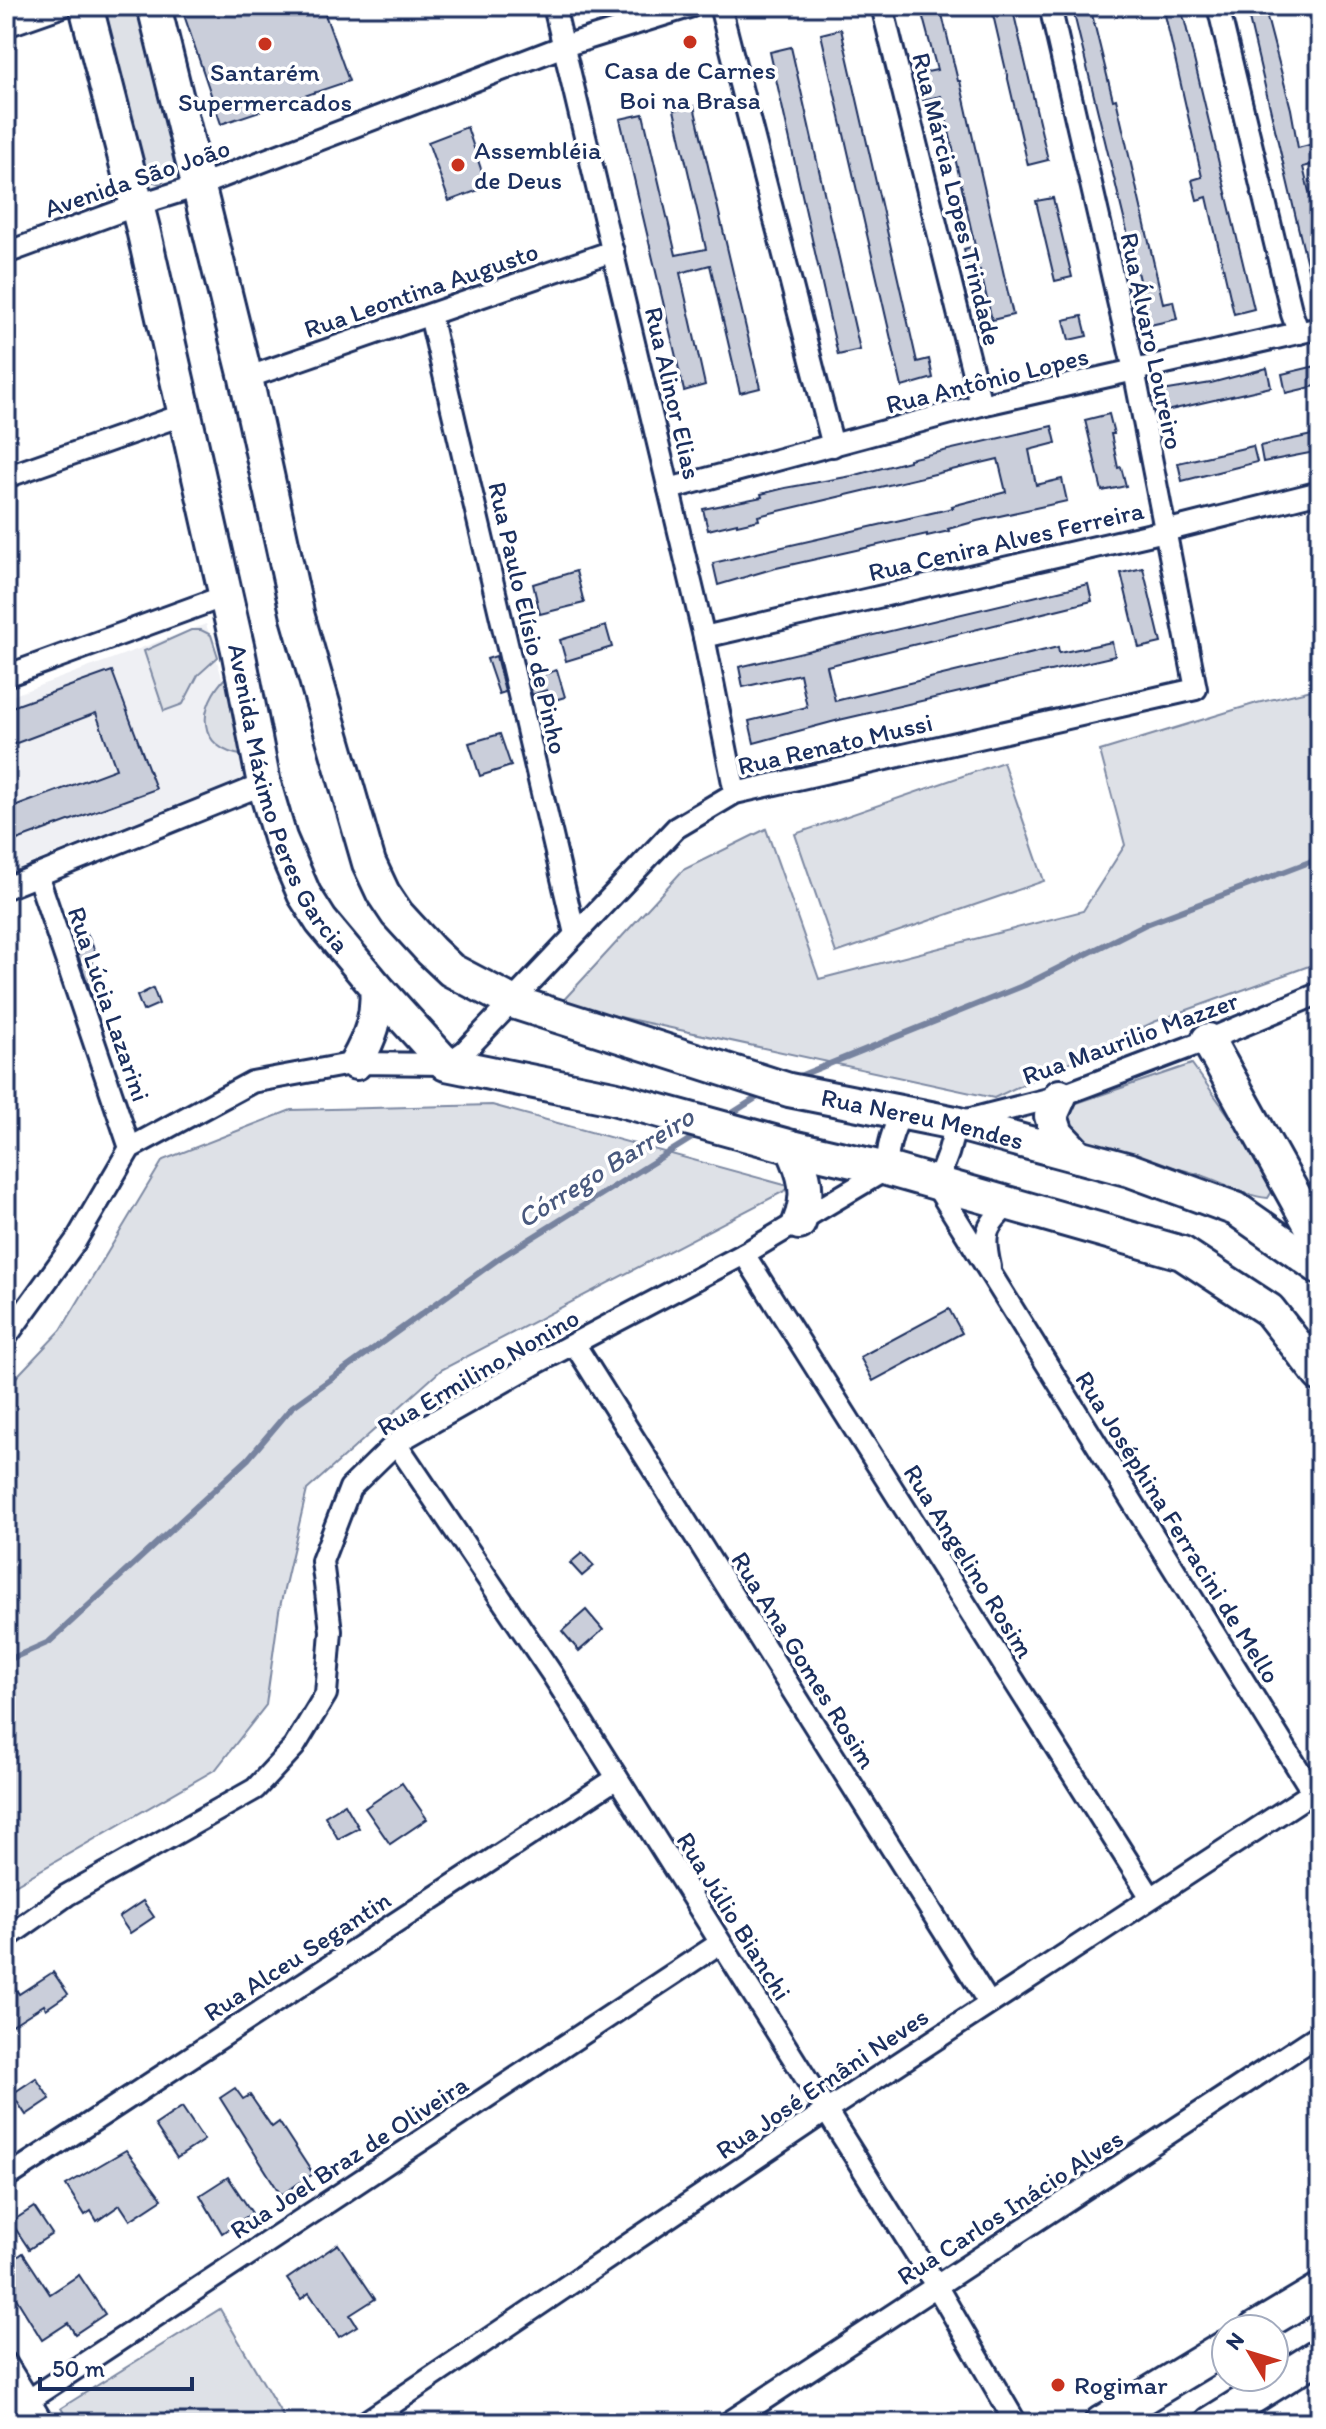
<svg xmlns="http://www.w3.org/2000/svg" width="1326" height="2429" font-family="Itim,sans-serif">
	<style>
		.built { fill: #eff0f4 }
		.green { fill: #dee1e7; stroke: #7c88a2; stroke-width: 2 }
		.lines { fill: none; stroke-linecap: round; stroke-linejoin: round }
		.stream { stroke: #77839f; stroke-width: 6 }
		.building { fill: #caceda; stroke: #1b2f5e; stroke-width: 2 }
		.street-casing { stroke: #1b2f5e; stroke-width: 26 }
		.primary-casing { stroke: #1b2f5e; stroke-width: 38 }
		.street { stroke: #fff; stroke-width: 20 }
		.primary { stroke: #fff; stroke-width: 32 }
		.poi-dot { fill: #c8321e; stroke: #fff; stroke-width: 3 }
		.labels { text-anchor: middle; stroke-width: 7; stroke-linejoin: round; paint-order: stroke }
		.poi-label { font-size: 26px; fill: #1b2f5e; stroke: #fff }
		.street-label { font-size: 26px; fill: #1b2f5e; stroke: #fff }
		.water-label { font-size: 28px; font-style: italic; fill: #49597e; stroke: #fff }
	</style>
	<rect width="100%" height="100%" fill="#fff"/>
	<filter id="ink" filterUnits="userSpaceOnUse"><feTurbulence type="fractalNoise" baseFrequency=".0125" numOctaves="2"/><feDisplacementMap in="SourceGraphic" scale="16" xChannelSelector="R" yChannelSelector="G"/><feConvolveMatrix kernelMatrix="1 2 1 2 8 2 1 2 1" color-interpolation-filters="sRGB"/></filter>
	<g filter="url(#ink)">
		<polygon class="built" points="206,624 251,775 6,873 6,698"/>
		<g class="green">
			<polygon points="102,6 138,6 175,158 174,167 161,184 147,180 140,168"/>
			<polygon points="191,630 201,630 211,635 218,657 198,675 183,704 164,711 144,651"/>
			<path d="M227,676l18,80c-50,-7 -48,-50 -18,-80z"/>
			<polygon points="1320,688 1320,962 1154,1022 994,1098 560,1004 683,870 766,829 819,979 1083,911 1125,845 1100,751 1257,703"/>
			<polygon points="1003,762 1044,881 836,953 795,834"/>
			<path d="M1192,1064l80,112 1,14 -5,8c-25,-2 -46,-17 -70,-24 -42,-13 -86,-17 -127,-33l-9,-33z"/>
			<polygon points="492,1105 792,1187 441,1370 307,1490 279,1611 266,1705 216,1769 6,1890 6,1388 61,1330 163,1160 291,1110"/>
			<polygon points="220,2309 287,2423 70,2423 61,2408"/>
		</g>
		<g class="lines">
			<g class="stream">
				<polyline points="792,1079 1025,985 1144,925 1320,858"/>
				<polyline points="726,1117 764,1093"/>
				<polyline points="6,1661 49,1642 248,1459 292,1407 501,1257 700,1133"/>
			</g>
		</g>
		<g class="building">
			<polygon points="181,6 322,6 349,81 221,124"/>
			<polygon points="920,6 940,6 958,81 960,81 1013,315 992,320 980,270 969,272 964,249 975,246 941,96 923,100 917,74 937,70"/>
			<polygon points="991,6 1012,6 1048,160 1028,165"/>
			<polygon points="1072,6 1090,6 1113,100 1116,99 1163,303 1173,301 1177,319 1150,325"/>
			<polygon points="1163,6 1180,6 1185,22 1254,309 1234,314 1207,197 1197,200 1192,180 1202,177"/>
			<polygon points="1246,6 1264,6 1291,109 1298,148 1320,142 1320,163 1303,167 1320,237 1320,289 1313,290"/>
			<polygon points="841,29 917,362 929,359 933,378 902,387 821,34"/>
			<polygon points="791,47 860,350 838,355 770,52"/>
			<polygon points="694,106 760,388 740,393 710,265 680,273 705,385 684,391 620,119 643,114 676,255 706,249 674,110"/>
			<polygon points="467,127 487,187 449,201 428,142"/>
			<polygon points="1053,198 1072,277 1055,281 1036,201"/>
			<polygon points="1082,316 1087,336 1069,340 1064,320"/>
			<polygon points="1320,365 1320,385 1286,393 1282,374"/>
			<polygon points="1267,368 1271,387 1166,411 1162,391 1211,383"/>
			<polygon points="1109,414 1114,434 1111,434 1118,468 1121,467 1126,486 1102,491 1085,420"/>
			<polygon points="1052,426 1056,443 1029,450 1036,485 1062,479 1067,501 977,521 948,529 949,531 927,536 927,534 772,569 718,585 713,563 953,508 952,506 1006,492 998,459 758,516 759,520 737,525 737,523 708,530 703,509 762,497 761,494 785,488 852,476 909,461 909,459"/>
			<polygon points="1317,434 1320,451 1263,462 1260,446"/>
			<polygon points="1253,446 1257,462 1182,481 1178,463"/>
			<polygon points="1143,568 1161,643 1139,648 1121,573"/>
			<polygon points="576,571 584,603 540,614 533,584"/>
			<polygon points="1088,584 1092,601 827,666 835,701 1058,647 1059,653 1112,642 1115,656 839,720 754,743 749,721 807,707 800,674 743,687 739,667"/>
			<polygon points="606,626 612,647 566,661 560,640"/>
			<polygon points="496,656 505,692 499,694 487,659"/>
			<polygon points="557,670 565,697 551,701 547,690 532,695 529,679"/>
			<polygon points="112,671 156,789 6,844 6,810 116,769 96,713 6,747 6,709"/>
			<polygon points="500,734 511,766 480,776 469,743"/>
			<polygon points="87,934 96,953 89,956 109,994 94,1002 73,941"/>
			<polygon points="153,988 159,1004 143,1011 137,996"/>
			<polygon points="949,1309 962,1333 873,1381 860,1357"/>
			<polygon points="582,1553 594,1566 582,1576 570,1563"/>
			<polygon points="586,1610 603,1630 579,1651 562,1631"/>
			<polygon points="402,1783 427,1819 390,1844 365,1808"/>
			<polygon points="345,1804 359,1828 338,1839 325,1816"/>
			<polygon points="143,1901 154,1917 130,1933 119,1917"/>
			<polygon points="53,1972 68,1994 46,2009 44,2005 6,2029 6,1974 19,1994"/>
			<polygon points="36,2078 50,2099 26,2115 12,2094"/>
			<polygon points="235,2088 243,2099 250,2095 272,2127 279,2122 313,2174 281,2195 220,2098"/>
			<polygon points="182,2107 204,2140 177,2158 155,2125"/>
			<polygon points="126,2150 162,2199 130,2220 120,2205 97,2221 91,2211 85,2215 66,2185"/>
			<polygon points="228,2177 252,2213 222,2233 200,2195"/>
			<polygon points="34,2207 52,2234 29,2249 11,2222"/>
			<polygon points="338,2244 375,2299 350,2315 357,2326 339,2337 309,2293 301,2299 287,2279"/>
			<polygon points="23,2253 50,2294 79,2275 105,2314 75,2334 68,2323 42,2340 6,2282 6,2265"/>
		</g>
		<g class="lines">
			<g class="street-casing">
				<g id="street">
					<polyline points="554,6 704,637 735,793"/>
					<polyline points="720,6 833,446"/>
					<polyline points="882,6 981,405"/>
					<polyline points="1218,6 1292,314 1299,333"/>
					<polyline points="6,26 63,6"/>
					<polyline points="6,253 137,205 198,186 564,46 692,6"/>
					<polyline points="430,315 575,934"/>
					<polyline points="246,378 613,251"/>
					<polyline points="6,477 185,414"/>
					<polyline points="669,489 981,405 1320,328"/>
					<polyline points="704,637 1165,531 1320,492"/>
					<polyline points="6,676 225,596"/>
					<polyline points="38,877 130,1148"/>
					<polyline points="6,888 264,784"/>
					<path d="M1320,993l-112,47 -148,56 -105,27c-3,23 -9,40 -20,61l385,620"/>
					<polyline points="744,1254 1150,1896"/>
					<path d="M990,1267c-8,-35 -4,-41 20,-64"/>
					<polyline points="6,1337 75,1242 130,1148 252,1082 356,1063 446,1064 465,1051 486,1029 676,828 735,793 1196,689 1134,370 1050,6"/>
					<polyline points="575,1345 989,2003"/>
					<polyline points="396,1443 552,1674 937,2287 1016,2423"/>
					<path d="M6,1938l61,-43 188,-106 39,-42 32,-53 5,-63 -9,-70 28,-73 46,-45 137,-78 211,-111 143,-85c0,-22 5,-37 15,-57"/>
					<polyline points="6,2178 617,1778"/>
					<polyline points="6,2363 43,2423"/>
					<polyline points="6,2415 720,1943"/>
					<polyline points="364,2423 826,2111 1313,1792"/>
					<polyline points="728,2423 1320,2034"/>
				</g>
			</g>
			<g class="primary-casing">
				<g id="primary">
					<path id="s1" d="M86,6l57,223 95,421 26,134 16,54 24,56 17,27 55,66 70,77 167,34 179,49 95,22 295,84 87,57 51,65"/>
					<path id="s2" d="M154,6l92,372 52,239 71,246 14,30 14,21 34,37 20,19 59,31 279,89 166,33 175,47 106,39 84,59"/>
					<polyline points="1208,1040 1320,1242"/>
					<path d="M356,1063c14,-25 23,-47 20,-76"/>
					<polyline points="1060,1096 1051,1116 1057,1134 1078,1156"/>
					<path d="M792,1147c13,27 19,47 7,76"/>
					<polyline points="1255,2329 1320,2290"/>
					<polyline points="1101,2423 1226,2347"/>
					<polyline points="1211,2423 1320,2355"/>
				</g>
			</g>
			<use href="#street" class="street"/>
			<use href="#primary" class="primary"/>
		</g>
	</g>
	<g class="poi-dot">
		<circle cx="690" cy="42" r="8"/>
		<circle cx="265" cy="44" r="8"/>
		<circle cx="458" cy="165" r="8"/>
		<circle cx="1058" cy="2385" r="8"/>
	</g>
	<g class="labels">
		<g class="poi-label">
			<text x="690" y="79">Casa de Carnes<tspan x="690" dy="30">Boi na Brasa</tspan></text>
			<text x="265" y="81">Santarém<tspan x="265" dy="30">Supermercados</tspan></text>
			<text x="474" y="159" text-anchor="start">Assembléia<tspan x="474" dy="30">de Deus</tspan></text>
			<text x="1074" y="2394" text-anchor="start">Rogimar</text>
		</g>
		<g class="street-label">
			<text transform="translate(137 178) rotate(-19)" y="9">Avenida São João</text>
			<text transform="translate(957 199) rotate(76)" y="9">Rua Márcia Lopes Trindade</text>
			<text transform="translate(421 290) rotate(-19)" y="9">Rua Leontina Augusto</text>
			<text transform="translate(1152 341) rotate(78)" y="9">Rua Álvaro Loureiro</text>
			<text transform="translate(987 380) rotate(-14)" y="9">Rua Antônio Lopes</text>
			<text transform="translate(673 393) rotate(77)" y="9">Rua Alinor Elias</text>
			<text transform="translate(1006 541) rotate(-13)" y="9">Rua Cenira Alves Ferreira</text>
			<text transform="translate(528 618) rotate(77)" y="9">Rua Paulo Elísio de Pinho</text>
			<text transform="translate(835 744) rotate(-13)" y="9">Rua Renato Mussi</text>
			<text dy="9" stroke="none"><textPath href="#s1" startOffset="820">Avenida Máximo Peres Garcia</textPath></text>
			<text transform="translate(109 1004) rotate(71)" y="9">Rua Lúcia Lazarini</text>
			<text transform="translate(1130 1038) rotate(-20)" y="9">Rua Maurilio Mazzer</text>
			<text dy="9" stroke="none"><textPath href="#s2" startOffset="1516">Rua Nereu Mendes</textPath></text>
			<text transform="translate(478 1372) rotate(-30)" y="9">Rua Ermilino Nonino</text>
			<text transform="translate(1178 1527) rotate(58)" y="9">Rua Joséphina Ferracini de Mello</text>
			<text transform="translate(969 1561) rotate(58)" y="9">Rua Angelino Rosim</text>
			<text transform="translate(804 1660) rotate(58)" y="9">Rua Ana Gomes Rosim</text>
			<text transform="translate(734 1916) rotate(58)" y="9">Rua Júlio Bianchi</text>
			<text transform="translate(297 1956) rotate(-33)" y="9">Rua Alceu Segantin</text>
			<text transform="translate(822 2083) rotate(-34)" y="9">Rua José Ernâni Neves</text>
			<text transform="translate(349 2157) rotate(-33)" y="9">Rua Joel Braz de Oliveira</text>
			<text transform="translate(1010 2207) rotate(-33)" y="9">Rua Carlos Inácio Alves</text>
		</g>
		<g class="water-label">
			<text transform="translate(605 1167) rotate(-32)" y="10">Córrego Barreiro</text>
		</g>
	</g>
	<rect width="1326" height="2429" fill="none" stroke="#fff" stroke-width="32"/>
	<rect x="16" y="16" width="1294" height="2397" fill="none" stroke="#1b2f5e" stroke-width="3" filter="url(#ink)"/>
	<g transform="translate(1250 2353) rotate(308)"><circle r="38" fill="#ffffff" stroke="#a4acbf" stroke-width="2"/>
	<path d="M0-6L14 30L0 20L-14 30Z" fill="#c8321e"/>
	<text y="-12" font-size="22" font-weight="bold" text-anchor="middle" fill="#1b2f5e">N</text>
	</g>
	<path d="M40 2377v12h152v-12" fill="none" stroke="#1b2f5e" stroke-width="4"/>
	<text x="52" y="2377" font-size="24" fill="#1b2f5e" stroke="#ffffff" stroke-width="6" paint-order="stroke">50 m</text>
</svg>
